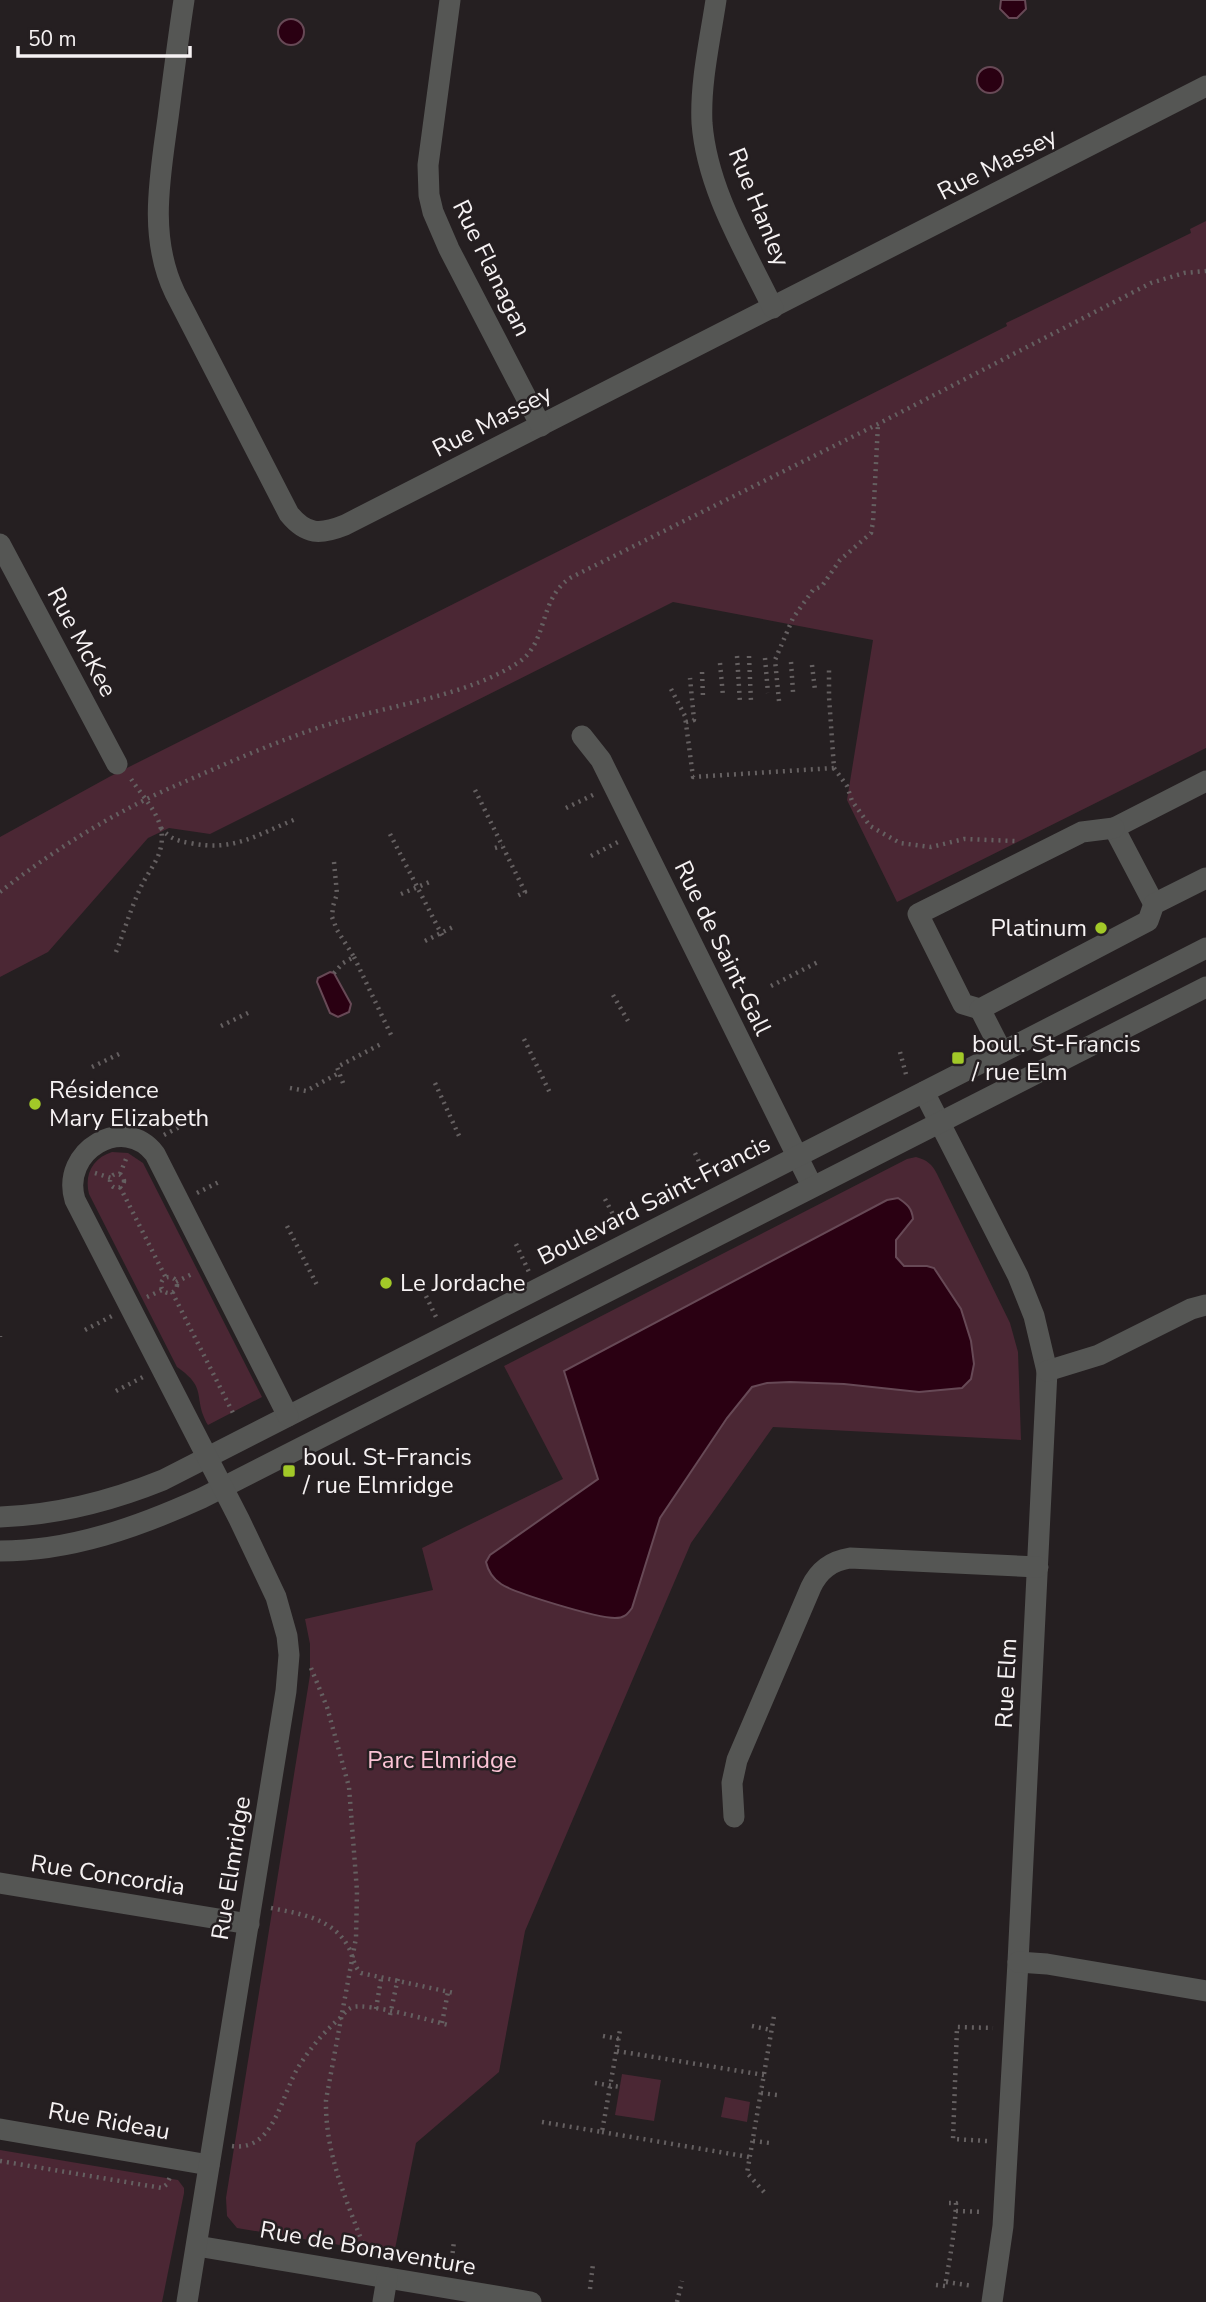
<svg xmlns="http://www.w3.org/2000/svg" width="1206" height="2302" font-family="'Nunito Sans',sans-serif">
	<style>
		.green { fill: #4b2734; fill-rule: evenodd }
		.water { fill: #2a0012; stroke: #674956; stroke-width: 2 }
		.lines { fill: none; stroke-linecap: round; stroke-linejoin: round }
		.path { stroke: #656061; stroke-width: 4.5; stroke-dasharray: 2 5; stroke-linecap: butt }
		.minor { stroke: #555654; stroke-width: 21 }
		.poi-dot { fill: #a2c928; stroke: #251f21; stroke-width: 2.5 }
		.labels { text-anchor: middle; stroke-width: 5; stroke-linejoin: round; paint-order: stroke }
		.street-label { font-size: 24px; fill: #f6f2f3; stroke: #251f21 }
		.poi-label { font-size: 24px; fill: #f6f2f3; stroke: #251f21; text-anchor: start }
		.park-label { font-size: 24px; fill: #fcc4d6; stroke: #251f21 }
	</style>
	<rect width="100%" height="100%" fill="#251f21"/>
	<g class="green">
		<polygon points="1206,221 1206,748 897,902 847,800 873,640 673,602 210,834 169,828 148,838 48,952 0,977 0,837 109,777 1007,326 1006,323 1191,233 1190,229"/>
		<path d="M112,1152l16,1 15,10 119,234 -54,28c-16,-28 1,-36 -31,-58l-88,-173c-5,-20 4,-36 23,-42z"/>
		<path d="M916,1157c11,3 16,7 21,17l73,149 8,29 3,88 -248,-13 -82,116 -166,388 -26,141 -83,71 -22,111 -157,-26 -10,-12 -1,-18 84,-523v-31l-5,-25 128,-29 -11,-42 141,-69 -59,-113 403,-207zM898,1198l15,21 -17,21v17l8,9h23l35,122 -43,4 -75,-8 -54,-2 -23,1 -15,4 -25,31 -67,100 -28,90 -7,9 -139,-55 4,-7 108,-76 -34,-108 323,-171z"/>
		<polygon points="622,2074 661,2080 654,2121 615,2115"/>
		<polygon points="725,2097 750,2102 747,2122 721,2117"/>
		<polygon points="0,2150 178,2180 184,2188 184,2193 162,2302 0,2302"/>
	</g>
	<g class="water">
		<polygon points="1001,0 1025,0 1026,9 1017,18 1009,18 1000,9"/>
		<circle cx="291" cy="32" r="13"/>
		<circle cx="990" cy="80" r="13"/>
		<polygon points="330,972 334,973 351,1004 349,1012 338,1017 330,1013 317,982 318,978"/>
		<path d="M898,1198c9,6 14,10 15,21l-17,21v17l8,9h23l7,2 27,41 10,32 3,23 -3,15 -9,9 -43,4 -75,-8 -54,-2 -23,1 -15,4 -25,31 -67,100 -28,90c-5,7 -8,10 -17,10 -18,0 -101,-25 -114,-34 -9,-6 -13,-13 -15,-22l4,-7 108,-76 -34,-108 323,-171z"/>
	</g>
	<g class="lines">
		<g class="path">
			<polyline points="737,656 740,703"/>
			<polyline points="749,656 751,702"/>
			<polyline points="765,658 768,693"/>
			<polyline points="791,662 793,692"/>
			<polyline points="720,663 723,696"/>
			<polyline points="812,665 815,690"/>
			<polyline points="702,672 703,697"/>
			<polyline points="671,689 685,716 693,777 834,768 829,697 829,668"/>
			<polyline points="779,701 775,660 793,618 813,590 822,586 840,560 871,533 873,522 878,424"/>
			<polyline points="686,722 694,720 690,678"/>
			<polyline points="834,768 847,786 852,801 870,826 900,843 931,847 964,839 1015,841"/>
			<polyline points="475,790 525,892 517,896"/>
			<polyline points="566,808 597,793"/>
			<path d="M161,828c8,10 16,13 29,15 44,9 66,-8 106,-24"/>
			<polyline points="390,834 444,939"/>
			<polyline points="495,848 502,846"/>
			<polyline points="591,856 618,842"/>
			<polyline points="334,862 337,894 333,906 332,917 337,930 354,957 343,963 334,973"/>
			<path d="M0,892c52,-41 110,-77 170,-104 56,-24 114,-51 173,-68 55,-16 128,-26 176,-58 30,-21 19,-62 51,-84l308,-154 273,-141 33,-10 22,-2"/>
			<polyline points="401,894 432,881"/>
			<polyline points="425,941 455,926"/>
			<path d="M116,952c8,-20 14,-41 23,-61 9,-22 29,-37 21,-66 -5,-16 -19,-31 -29,-46"/>
			<polyline points="354,957 393,1039"/>
			<polyline points="771,986 818,962"/>
			<polyline points="613,995 628,1021"/>
			<polyline points="221,1026 250,1012"/>
			<polyline points="524,1039 550,1093"/>
			<polyline points="900,1052 907,1078"/>
			<polyline points="92,1067 119,1054"/>
			<polyline points="343,1083 337,1067 381,1044"/>
			<polyline points="435,1083 460,1138"/>
			<polyline points="290,1088 306,1091 339,1073"/>
			<polyline points="164,1135 191,1121"/>
			<polyline points="695,1153 708,1181"/>
			<polyline points="95,1173 111,1178"/>
			<polyline points="120,1174 126,1159"/>
			<circle cx="117" cy="1181" r="7"/>
			<polyline points="120,1187 166,1278"/>
			<polyline points="197,1193 221,1181"/>
			<polyline points="605,1199 619,1226"/>
			<polyline points="287,1226 317,1285"/>
			<polyline points="516,1244 529,1272"/>
			<circle cx="169" cy="1285" r="8"/>
			<polyline points="176,1282 194,1273"/>
			<polyline points="172,1292 234,1415"/>
			<polyline points="426,1296 436,1317"/>
			<polyline points="147,1297 162,1290"/>
			<polyline points="85,1330 112,1316"/>
			<polyline points="0,1336 0,1337"/>
			<polyline points="116,1391 143,1377"/>
			<path d="M311,1668l16,39 22,80 8,104 -1,47 -30,162c-1,55 21,101 40,152"/>
			<path d="M271,1908c30,6 62,10 78,40 4,9 5,19 12,25l93,20"/>
			<polyline points="376,2009 381,1979"/>
			<polyline points="390,2015 398,1978"/>
			<polyline points="442,2023 448,1992"/>
			<polyline points="752,2026 771,2030"/>
			<polyline points="603,2036 619,2039"/>
			<polyline points="617,2051 764,2075"/>
			<polyline points="595,2083 620,2087"/>
			<polyline points="761,2093 777,2095"/>
			<polyline points="542,2122 602,2132 620,2030"/>
			<polyline points="602,2132 749,2157"/>
			<polyline points="753,2141 770,2143"/>
			<polyline points="987,2141 953,2139 957,2027 993,2028"/>
			<path d="M232,2146c43,6 49,-52 67,-80 12,-19 25,-34 42,-49 4,-4 6,-8 12,-10 15,-4 77,13 95,18"/>
			<polyline points="0,2161 162,2188 167,2184 170,2177"/>
			<polyline points="764,2192 747,2173 774,2016"/>
			<polyline points="956,2211 983,2212"/>
			<polyline points="451,2267 454,2241"/>
			<polyline points="946,2282 973,2286"/>
			<path d="M936,2285l9,1c5,-28 10,-55 11,-83h-7"/>
			<polyline points="590,2289 593,2264"/>
			<polyline points="677,2302 682,2281"/>
		</g>
		<g class="minor">
			<path d="M184,0c-6,39 -11,79 -16,118 -8,59 -20,119 7,175l114,221c17,21 31,21 56,11l861,-439"/>
			<polyline points="450,0 428,165 429,195 433,212 449,249 541,426"/>
			<path d="M716,0c-6,40 -16,83 -14,123 5,66 43,127 71,185"/>
			<polyline points="0,544 117,764"/>
			<polyline points="582,736 601,760 812,1186"/>
			<polyline points="1154,904 1114,828 1206,781"/>
			<polyline points="980,1009 963,1004 918,914 1082,832 1114,828"/>
			<polyline points="1002,1052 980,1009 1148,921 1154,904 1206,878"/>
			<polyline points="924,1092 1018,1276 1034,1316 1047,1371 1018,1962 1003,2226 992,2302"/>
			<polyline points="1047,1371 1099,1355 1191,1309 1206,1305"/>
			<path d="M0,1517c57,-2 111,-16 163,-37l1043,-532"/>
			<path d="M0,1551c71,0 138,-24 202,-53l1004,-511"/>
			<path d="M734,1817l-2,-34 5,-23 74,-173c8,-17 20,-26 39,-29l188,9"/>
			<polyline points="0,1883 249,1924"/>
			<polyline points="1018,1962 1047,1964 1206,1991"/>
			<polyline points="0,2129 209,2165"/>
			<polyline points="197,2246 531,2302"/>
			<path d="M187,2302l99,-611 3,-36 -2,-19 -11,-39 -37,-78 -164,-319c-15,-49 49,-87 80,-46l133,262"/>
			<polyline points="383,2302 387,2278"/>
		</g>
	</g>
	<g class="poi-dot">
		<circle cx="1101" cy="928" r="7"/>
		<rect x="951" y="1051" width="14" height="14" rx="3.5"/>
		<circle cx="35" cy="1104" r="7"/>
		<circle cx="386" cy="1283" r="7"/>
		<rect x="282" y="1464" width="14" height="14" rx="3.5"/>
	</g>
	<g class="labels">
		<g class="street-label">
			<text transform="translate(997 164) rotate(-27)" y="8">Rue Massey</text>
			<text transform="translate(759 207) rotate(68)" y="8">Rue Hanley</text>
			<text transform="translate(492 268) rotate(64)" y="8">Rue Flanagan</text>
			<text transform="translate(492 421) rotate(-27)" y="8">Rue Massey</text>
			<text transform="translate(82 642) rotate(62)" y="8">Rue McKee</text>
			<text transform="translate(723 948) rotate(64)" y="8">Rue de Saint-Gall</text>
			<text transform="translate(654 1200) rotate(-27)" y="8">Boulevard Saint-Francis</text>
			<text transform="translate(1006 1683) rotate(-87)" y="8">Rue Elm</text>
			<text transform="translate(231 1868) rotate(-81)" y="8">Rue Elmridge</text>
			<text transform="translate(108 1875) rotate(9)" y="8">Rue Concordia</text>
			<text transform="translate(109 2121) rotate(10)" y="8">Rue Rideau</text>
			<text transform="translate(368 2248) rotate(10)" y="8">Rue de Bonaventure</text>
		</g>
		<g class="poi-label">
			<text x="1087" y="936" text-anchor="end">Platinum</text>
			<text x="972" y="1052">boul. St-Francis<tspan x="972" dy="28">/ rue Elm</tspan></text>
			<text x="49" y="1098">Résidence<tspan x="49" dy="28">Mary Elizabeth</tspan></text>
			<text x="400" y="1291">Le Jordache</text>
			<text x="303" y="1465">boul. St-Francis<tspan x="303" dy="28">/ rue Elmridge</tspan></text>
		</g>
		<g class="park-label">
			<text x="442" y="1768">Parc Elmridge</text>
		</g>
	</g>
	<path d="M18 46v10h172v-10" fill="none" stroke="#f6f2f3" stroke-width="3.5"/>
	<text x="28" y="46" font-size="21" fill="#f6f2f3" stroke="#251f21" stroke-width="5" paint-order="stroke">50 m</text>
</svg>
